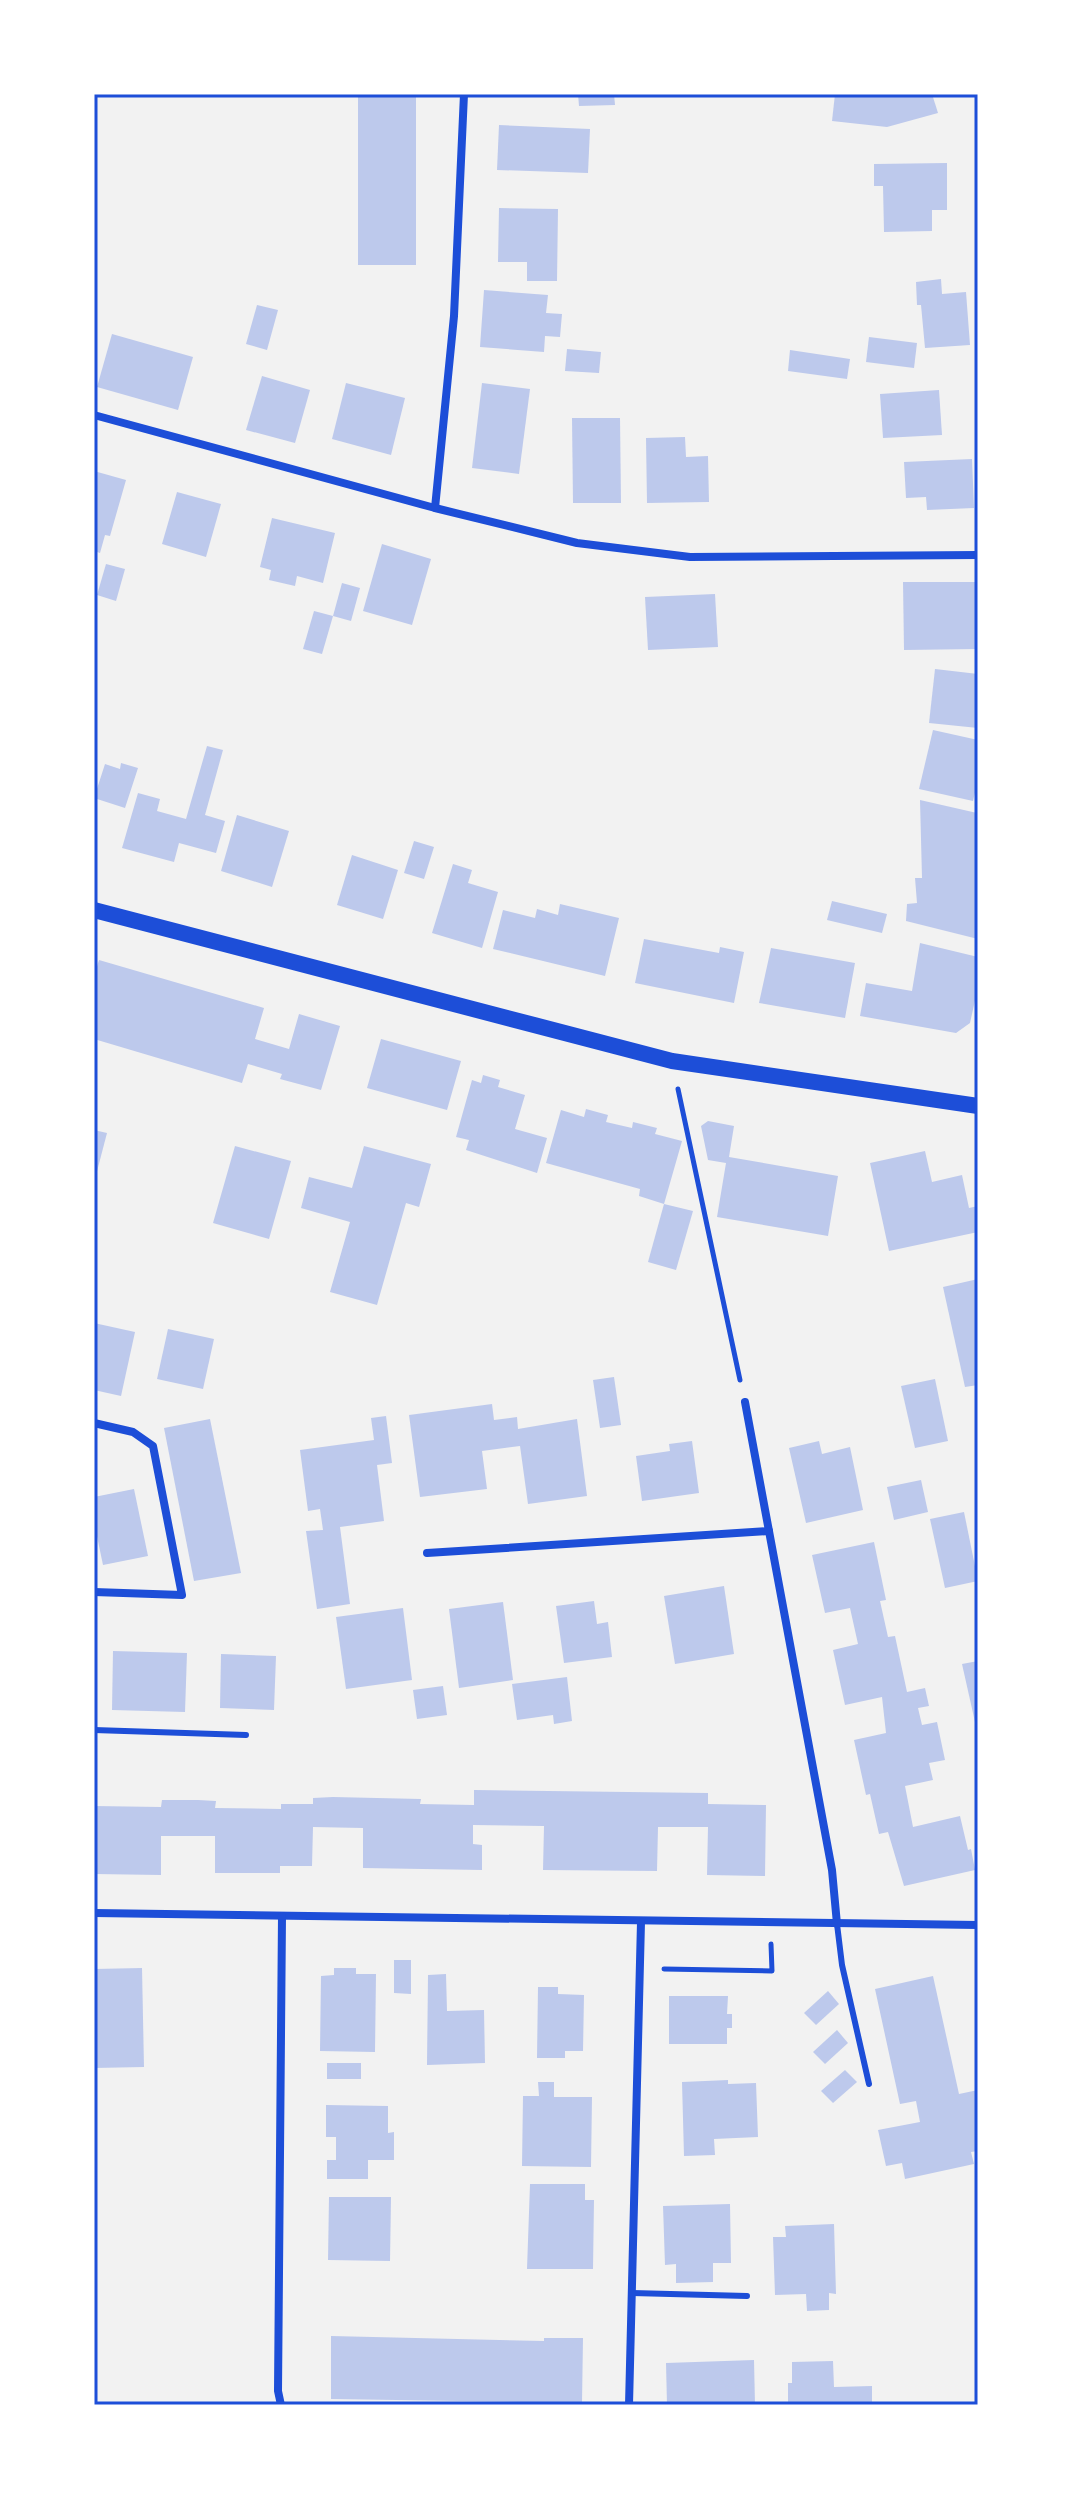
<svg xmlns="http://www.w3.org/2000/svg" width="1072" height="2499" font-family="Roboto,sans-serif">
	<style>
		.building { fill: #bdc9ec }
		.lines { fill: none; stroke-linecap: round; stroke-linejoin: round }
		.path { stroke: #1d4ed8; stroke-width: 5 }
		.service { stroke: #1d4ed8; stroke-width: 6 }
		.minor { stroke: #1d4ed8; stroke-width: 8 }
		.secondary { stroke: #1d4ed8; stroke-width: 16 }
		.neatline { fill: none; stroke: #1d4ed8; stroke-width: 3 }
	</style>
	<rect width="100%" height="100%" fill="#f2f2f2"/>
	<g class="building">
		<polygon points="578,94 614,94 615,105 579,106"/>
		<polygon points="835,94 932,94 938,113 887,127 832,121"/>
		<rect x="358" y="97" width="58" height="168"/>
		<polygon points="499,125 590,129 588,173 497,170"/>
		<polygon points="947,163 947,210 932,210 932,231 884,232 883,186 874,186 874,164"/>
		<polygon points="499,208 558,209 557,281 527,281 527,262 498,262"/>
		<polygon points="941,279 942,294 966,292 970,345 925,348 921,305 917,305 916,282"/>
		<polygon points="484,290 548,295 546,313 562,314 560,337 545,336 544,352 480,347"/>
		<polygon points="257,305 278,310 267,350 246,344"/>
		<polygon points="112,334 193,357 178,410 97,387"/>
		<polygon points="869,337 917,343 914,368 866,362"/>
		<polygon points="567,349 601,352 599,373 565,371"/>
		<polygon points="790,350 850,359 847,379 788,371"/>
		<polygon points="262,376 310,390 295,443 246,430"/>
		<polygon points="346,383 405,398 391,455 332,439"/>
		<polygon points="482,383 530,389 519,474 472,468"/>
		<polygon points="939,390 942,435 883,438 880,394"/>
		<polygon points="572,418 620,418 621,503 573,503"/>
		<polygon points="685,437 686,457 708,456 709,502 647,503 646,438"/>
		<polygon points="972,459 974,508 927,510 926,497 906,498 904,462"/>
		<polygon points="94,471 126,480 110,536 105,535 100,553 94,551"/>
		<polygon points="177,492 221,504 206,557 162,544"/>
		<polygon points="272,518 335,533 323,583 297,576 295,586 269,580 271,570 260,567"/>
		<polygon points="382,544 431,559 412,625 363,611"/>
		<polygon points="106,564 125,569 116,601 97,595"/>
		<polygon points="903,582 978,582 978,649 904,650"/>
		<polygon points="342,583 360,588 351,621 333,616"/>
		<polygon points="715,594 718,647 648,650 645,597"/>
		<polygon points="314,611 333,616 322,654 303,649"/>
		<polygon points="935,669 978,674 978,728 929,723"/>
		<polygon points="933,730 978,740 978,780 973,801 919,789"/>
		<polygon points="207,746 223,750 205,815 225,821 216,853 179,843 174,862 122,848 138,793 160,799 157,811 186,819"/>
		<polygon points="121,763 138,768 125,808 94,798 105,764 120,769"/>
		<polygon points="920,800 977,813 978,939 906,921 907,904 917,903 915,878 922,878"/>
		<polygon points="237,815 289,831 272,887 221,871"/>
		<polygon points="414,841 434,847 424,879 404,873"/>
		<polygon points="352,855 398,870 383,919 337,905"/>
		<polygon points="453,864 472,870 468,883 498,892 482,948 432,933"/>
		<polygon points="832,901 887,914 882,933 827,920"/>
		<polygon points="560,904 619,918 605,976 493,949 503,910 535,918 537,909 558,915"/>
		<polygon points="644,939 719,953 720,947 744,952 734,1003 635,983"/>
		<polygon points="920,943 978,957 978,987 970,1023 956,1033 860,1016 866,983 912,991"/>
		<polygon points="771,948 855,963 845,1018 759,1003"/>
		<polygon points="99,960 264,1008 255,1039 289,1049 299,1014 340,1026 321,1090 280,1079 282,1074 248,1064 242,1083 94,1039 94,976"/>
		<polygon points="381,1039 461,1061 447,1110 367,1088"/>
		<polygon points="483,1075 500,1080 498,1087 525,1095 515,1129 547,1138 537,1173 466,1150 469,1140 456,1137 472,1080 481,1083"/>
		<polygon points="586,1109 608,1115 606,1122 632,1128 633,1122 657,1128 655,1134 682,1141 664,1204 639,1196 640,1189 546,1163 561,1110 584,1117"/>
		<polygon points="708,1121 734,1126 729,1157 838,1176 828,1236 717,1217 726,1163 708,1160 701,1126"/>
		<polygon points="94,1130 107,1133 95,1179 94,1178"/>
		<polygon points="235,1146 291,1161 269,1239 213,1223"/>
		<polygon points="364,1146 431,1164 419,1207 406,1203 377,1305 330,1292 350,1222 301,1208 309,1177 352,1188"/>
		<polygon points="925,1151 932,1182 962,1175 969,1208 978,1206 978,1232 889,1251 870,1163"/>
		<polygon points="664,1204 693,1211 676,1270 648,1262"/>
		<polygon points="978,1279 978,1385 965,1387 943,1287"/>
		<polygon points="94,1323 135,1332 121,1396 94,1390"/>
		<polygon points="168,1329 214,1339 203,1389 157,1379"/>
		<polygon points="614,1377 621,1425 600,1428 593,1380"/>
		<polygon points="935,1379 948,1441 915,1448 901,1386"/>
		<polygon points="492,1404 494,1420 517,1417 518,1429 577,1419 587,1496 528,1504 520,1446 482,1451 487,1489 420,1497 409,1415"/>
		<polygon points="386,1416 392,1463 377,1465 384,1521 340,1527 350,1604 317,1609 306,1531 323,1530 320,1509 308,1511 300,1450 374,1440 371,1418"/>
		<polygon points="210,1419 241,1573 194,1581 164,1428"/>
		<polygon points="692,1441 699,1493 642,1501 636,1456 670,1451 669,1444"/>
		<polygon points="819,1441 822,1454 850,1447 863,1510 806,1523 789,1448"/>
		<polygon points="921,1480 928,1512 894,1520 887,1487"/>
		<polygon points="134,1489 148,1556 103,1565 94,1522 94,1497"/>
		<polygon points="964,1512 978,1581 945,1588 930,1519"/>
		<polygon points="874,1542 886,1600 880,1601 888,1637 895,1636 907,1692 925,1688 929,1706 918,1708 922,1725 937,1722 945,1760 929,1763 933,1780 905,1786 913,1827 960,1816 968,1850 971,1849 975,1870 904,1886 888,1832 879,1834 870,1794 866,1795 854,1740 886,1733 882,1697 845,1705 833,1650 858,1644 850,1608 825,1613 812,1555"/>
		<polygon points="724,1586 734,1654 675,1664 664,1596"/>
		<polygon points="594,1601 597,1624 608,1622 612,1657 564,1663 556,1606"/>
		<polygon points="503,1602 513,1680 459,1688 449,1609"/>
		<polygon points="403,1608 412,1680 346,1689 336,1617"/>
		<polygon points="113,1651 187,1653 185,1712 112,1710"/>
		<polygon points="221,1654 276,1656 274,1710 220,1708"/>
		<polygon points="978,1661 978,1731 977,1731 962,1664"/>
		<polygon points="567,1677 572,1721 554,1724 553,1715 517,1720 512,1684"/>
		<polygon points="443,1686 447,1715 417,1719 413,1690"/>
		<polygon points="474,1790 708,1793 708,1804 766,1805 765,1876 707,1875 708,1827 658,1827 657,1871 543,1870 544,1826 473,1825 473,1844 482,1845 482,1870 363,1868 363,1828 313,1827 312,1866 280,1866 280,1873 215,1873 215,1836 161,1836 161,1875 94,1874 94,1806 161,1807 162,1800 198,1800 216,1801 215,1808 281,1809 281,1804 313,1804 313,1798 333,1797 421,1799 420,1804 474,1805"/>
		<polygon points="394,1960 411,1960 411,1994 394,1993"/>
		<polygon points="142,1968 144,2067 94,2068 94,1969"/>
		<polygon points="334,1968 356,1968 356,1974 376,1974 375,2052 320,2051 321,1976 334,1975"/>
		<polygon points="446,1974 447,2011 484,2010 485,2063 427,2065 428,1975"/>
		<polygon points="933,1976 959,2094 978,2090 978,2151 971,2152 974,2164 905,2179 902,2163 886,2166 878,2130 920,2122 916,2101 900,2104 875,1989"/>
		<polygon points="538,1987 558,1987 558,1994 584,1995 583,2051 565,2051 565,2058 537,2058"/>
		<polygon points="828,1991 839,2004 816,2025 804,2013"/>
		<polygon points="669,1996 728,1996 727,2014 732,2014 732,2028 727,2028 727,2044 669,2044"/>
		<polygon points="837,2030 848,2043 825,2064 813,2052"/>
		<rect x="327" y="2063" width="34" height="16"/>
		<polygon points="845,2070 857,2082 833,2103 821,2091"/>
		<polygon points="728,2080 728,2084 756,2083 758,2137 714,2139 715,2155 684,2156 682,2082"/>
		<polygon points="538,2082 554,2082 554,2097 592,2097 591,2167 522,2166 523,2096 539,2096"/>
		<polygon points="326,2105 388,2106 388,2133 394,2132 394,2160 368,2160 368,2179 327,2179 327,2160 336,2160 336,2137 326,2137"/>
		<polygon points="530,2184 585,2184 585,2200 594,2200 593,2269 527,2269"/>
		<polygon points="329,2197 391,2197 390,2261 328,2260"/>
		<polygon points="730,2204 731,2263 713,2263 713,2282 676,2283 676,2264 665,2265 663,2206"/>
		<polygon points="834,2224 836,2294 829,2293 829,2310 807,2311 806,2294 775,2295 773,2237 786,2237 785,2226"/>
		<polygon points="331,2336 544,2341 544,2338 583,2338 582,2403 331,2399"/>
		<polygon points="754,2360 755,2405 667,2405 666,2363"/>
		<polygon points="833,2361 834,2387 872,2386 872,2405 793,2405 788,2403 788,2383 792,2383 792,2362"/>
	</g>
	<g class="lines">
		<g class="path">
			<polyline points="678,1089 740,1380"/>
			<polyline points="664,1969 772,1971 771,1944"/>
		</g>
		<g class="service">
			<polyline points="94,1730 246,1735"/>
			<polyline points="837,1924 842,1965 869,2084"/>
			<polyline points="632,2293 747,2296"/>
		</g>
		<g class="minor">
			<polyline points="94,415 435,508 577,543 690,557 978,555"/>
			<polyline points="435,508 454,316 464,94"/>
			<polyline points="745,1402 832,1870 837,1924"/>
			<polyline points="94,1423 133,1432 153,1446 182,1595 94,1592"/>
			<polyline points="427,1553 769,1531"/>
			<polyline points="94,1913 978,1925"/>
			<polyline points="281,2405 278,2391 282,1916"/>
			<polyline points="629,2405 641,1922"/>
		</g>
		<polyline class="secondary" points="94,910 672,1061 978,1106"/>
	</g>
	<rect width="1072" height="2499" fill="none" stroke="#ffffff" stroke-width="192"/>
	<rect x="96" y="96" width="880" height="2307" class="neatline"/>
</svg>
